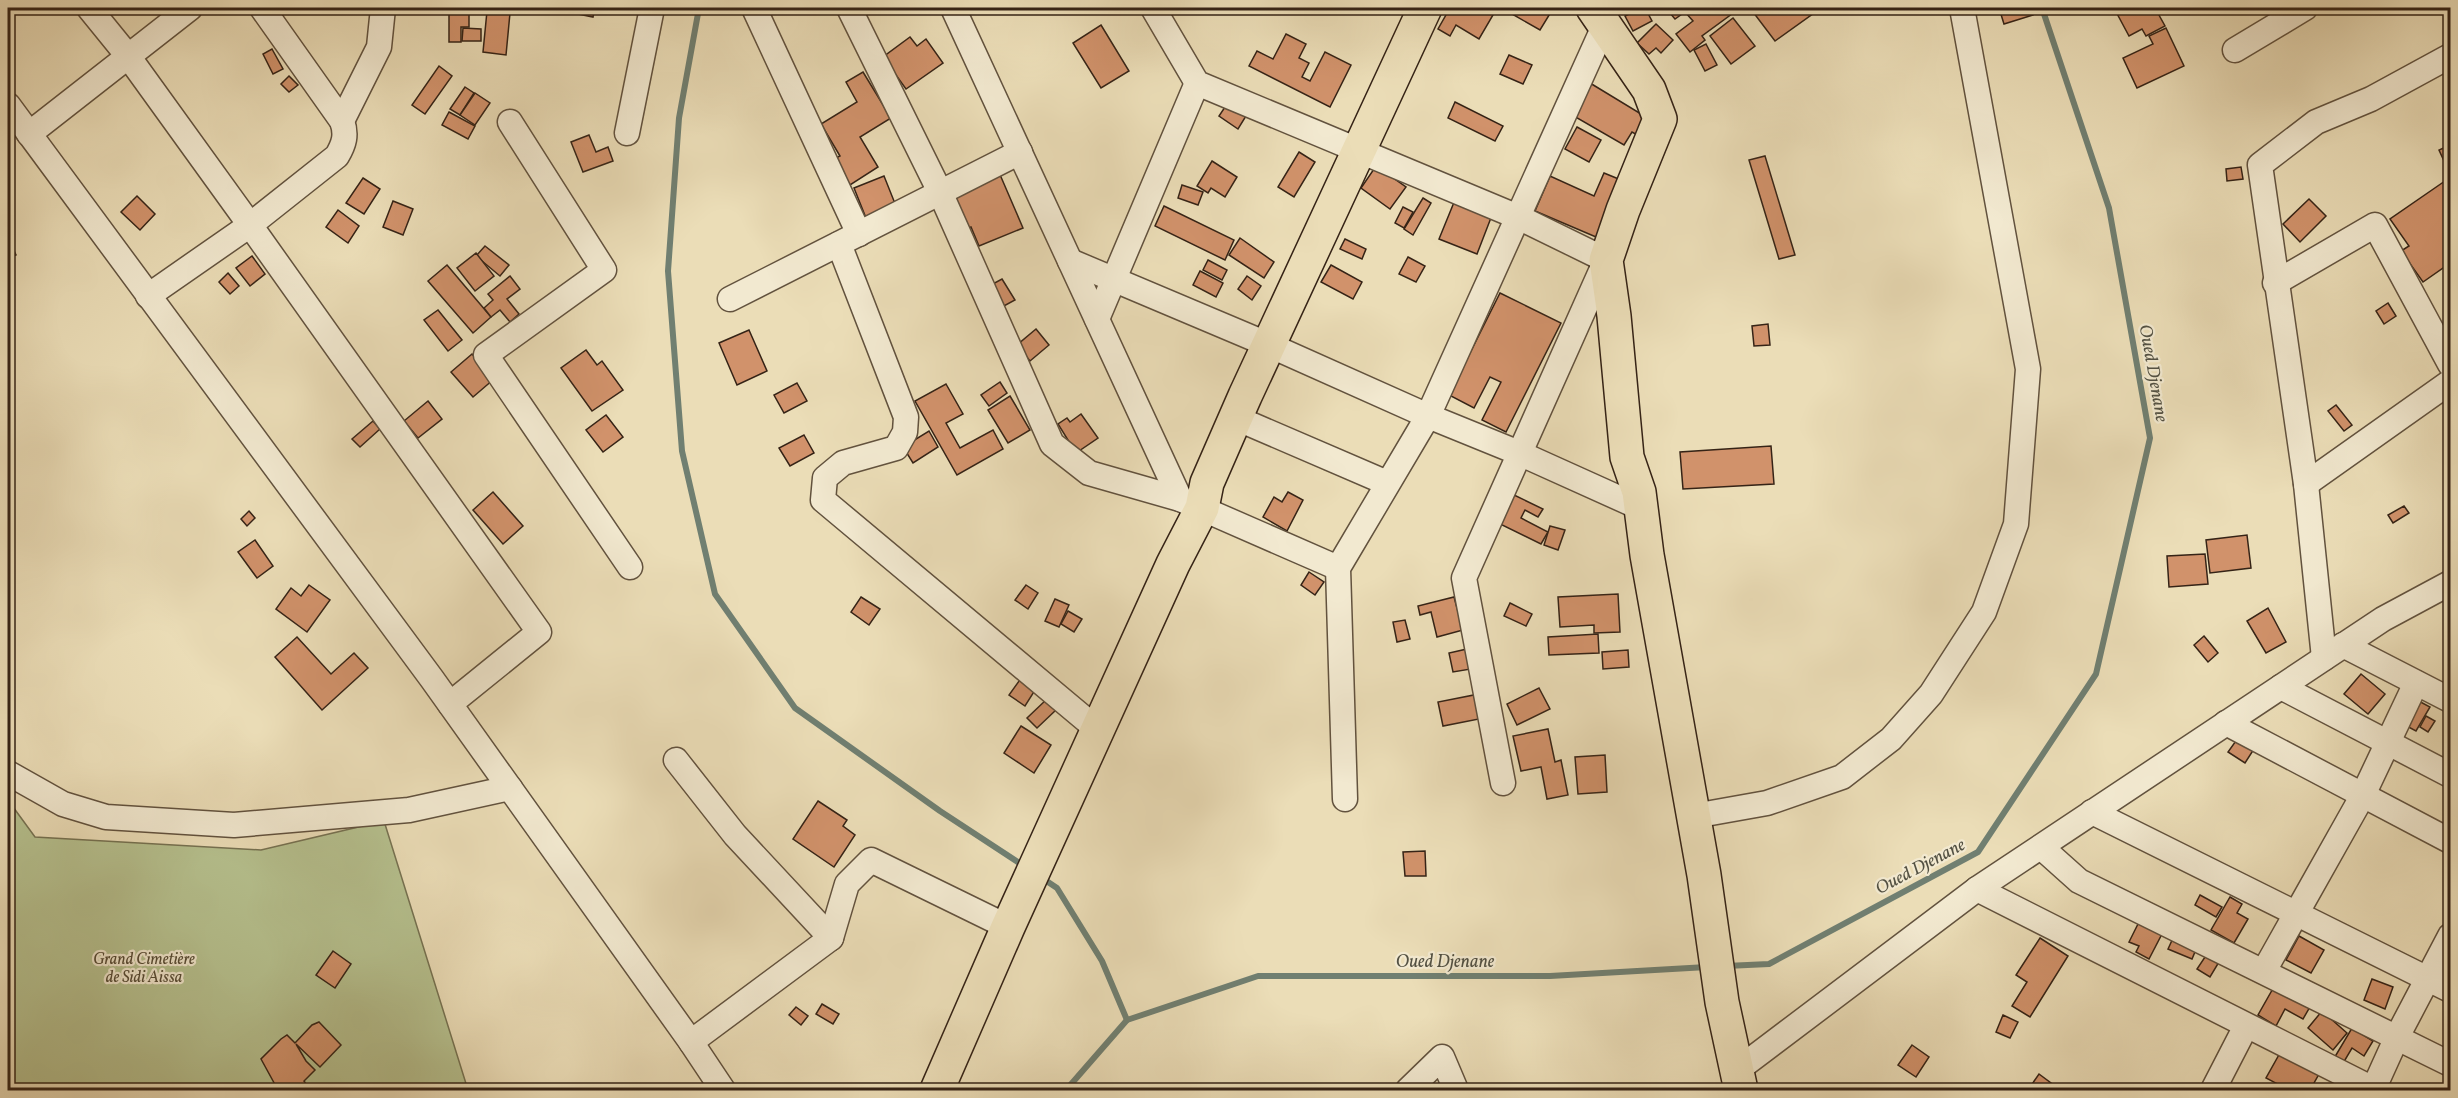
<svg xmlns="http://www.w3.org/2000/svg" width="2458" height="1098" font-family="Vollkorn,serif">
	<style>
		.green { fill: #b6c18f; stroke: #767252; stroke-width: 1.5 }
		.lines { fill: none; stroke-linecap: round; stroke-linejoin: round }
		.stream { stroke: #707f71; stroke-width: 6 }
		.building { fill: #d1926b; stroke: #352316; stroke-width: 1.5 }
		.street-casing { stroke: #62523e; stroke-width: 27 }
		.primary-casing { stroke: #352316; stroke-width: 36 }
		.street { stroke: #f2e9d0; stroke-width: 24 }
		.primary { stroke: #ebddb7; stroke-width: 33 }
		.labels { text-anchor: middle; stroke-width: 4.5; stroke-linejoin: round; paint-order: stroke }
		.park-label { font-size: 16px; font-style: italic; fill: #554a34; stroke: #f2e9d0 }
		.water-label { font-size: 18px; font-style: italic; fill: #535143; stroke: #f2e9d0 }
	</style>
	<rect width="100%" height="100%" fill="#ebddb7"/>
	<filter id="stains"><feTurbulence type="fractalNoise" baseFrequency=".00333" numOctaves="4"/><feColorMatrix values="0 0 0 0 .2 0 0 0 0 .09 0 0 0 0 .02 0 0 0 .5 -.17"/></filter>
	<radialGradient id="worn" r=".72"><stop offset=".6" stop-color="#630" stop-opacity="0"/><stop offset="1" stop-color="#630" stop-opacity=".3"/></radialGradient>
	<polygon class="green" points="8,800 35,837 261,850 384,821 468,1090 8,1090"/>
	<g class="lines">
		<g class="stream">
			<polyline points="699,8 679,118 668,271 682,451 715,594 795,708 940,811 1024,866"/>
			<polyline points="1042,878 1057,888 1102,961 1127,1020"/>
			<polyline points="1726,966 1769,964 1978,852 2096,674 2150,438 2109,208 2042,8"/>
			<polyline points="1066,1090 1127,1020 1258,976 1550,976 1707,967"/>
		</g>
	</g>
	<g class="building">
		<polygon points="569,8 595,8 593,17 568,12"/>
		<polygon points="1450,8 1508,8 1505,13 1497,8 1479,39 1456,25 1450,36 1438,29"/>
		<polygon points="1516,8 1544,8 1551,12 1540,30 1512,14"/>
		<polygon points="1641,8 1645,8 1652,21 1633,31 1625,16"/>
		<polygon points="1675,8 1740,8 1702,36 1705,40 1690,52 1676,34 1693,21 1685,12 1675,19 1669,12"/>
		<polygon points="1750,8 1810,8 1814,13 1775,41"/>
		<polygon points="1999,8 2031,8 2033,15 2004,24"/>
		<polygon points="2114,8 2155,8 2165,26 2146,36 2142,29 2129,36"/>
		<polygon points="449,11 469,11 469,27 461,27 461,42 449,42"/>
		<polygon points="487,11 510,13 506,55 483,52"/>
		<polygon points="1733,18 1755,46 1731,64 1710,36"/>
		<polygon points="1656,24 1673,40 1661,53 1656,48 1649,54 1637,43"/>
		<polygon points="1101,25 1129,71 1101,88 1073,43"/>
		<polygon points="463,28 481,29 481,41 462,41"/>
		<polygon points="2166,28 2184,66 2137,88 2123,58 2153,44 2149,36"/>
		<polygon points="1286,34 1306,44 1299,58 1309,63 1302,77 1310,81 1325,52 1351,65 1330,107 1249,66 1257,51 1273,59"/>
		<polygon points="910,37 917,46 926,39 943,63 906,89 883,57"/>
		<polygon points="1706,44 1717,65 1705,71 1694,50"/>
		<polygon points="272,49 283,69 273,74 263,54"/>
		<polygon points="1509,55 1532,65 1523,84 1500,74"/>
		<polygon points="439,66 452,76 425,114 412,105"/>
		<polygon points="863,72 891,118 860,137 878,167 850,185 834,159 840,156 821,124 857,102 846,82"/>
		<polygon points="289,76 298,85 289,92 281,84"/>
		<polygon points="1590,83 1651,120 1641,137 1632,132 1624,145 1572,115"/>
		<polygon points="465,87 474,93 460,115 450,109"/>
		<polygon points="475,93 490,103 475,125 460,115"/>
		<polygon points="1455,102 1503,126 1495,141 1448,118"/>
		<polygon points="1227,104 1246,116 1238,129 1219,116"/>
		<polygon points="449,112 475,126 468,139 442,125"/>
		<polygon points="1577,127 1601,140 1589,162 1565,149"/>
		<polygon points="589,135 596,152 608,147 613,161 583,172 571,142"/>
		<polygon points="2450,145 2450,157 2444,161 2439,150"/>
		<polygon points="1299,152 1315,162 1294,197 1278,187"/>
		<polygon points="1765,156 1795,255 1779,259 1749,160"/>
		<polygon points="1212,161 1237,177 1225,197 1211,188 1208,193 1197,186"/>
		<polygon points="1376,166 1406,187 1390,209 1361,188"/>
		<polygon points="2241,167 2243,179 2227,181 2226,169"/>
		<polygon points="998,170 1023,228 979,246 971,227 966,229 949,190"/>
		<polygon points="1604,173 1621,180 1596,237 1535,211 1550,176 1594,196"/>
		<polygon points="884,176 896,206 866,218 854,188"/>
		<polygon points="363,178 380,189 364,214 346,203"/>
		<polygon points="2445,181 2450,189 2450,263 2423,282 2401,251 2409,246 2390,219"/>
		<polygon points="1182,185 1203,192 1198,205 1178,198"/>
		<polygon points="1457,195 1494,210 1477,254 1439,239"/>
		<polygon points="137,196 155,214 140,230 121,212"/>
		<polygon points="1423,198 1431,203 1413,235 1404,229"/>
		<polygon points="2309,199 2326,216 2300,242 2283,224"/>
		<polygon points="393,201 413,209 403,235 383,227"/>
		<polygon points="1164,206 1234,240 1225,260 1155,226"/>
		<polygon points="1403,207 1413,212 1404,228 1395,223"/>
		<polygon points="338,210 359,226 348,243 326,227"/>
		<polygon points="8,238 16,255 8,259"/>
		<polygon points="1240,238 1274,262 1264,278 1229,255"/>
		<polygon points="1345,239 1366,249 1362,259 1340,249"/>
		<polygon points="485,246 509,265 500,276 476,256"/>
		<polygon points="476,253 494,276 475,291 457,268"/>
		<polygon points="252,256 265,274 250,286 236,268"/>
		<polygon points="1408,257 1425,266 1416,282 1399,274"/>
		<polygon points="1208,260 1227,270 1222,280 1203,270"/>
		<polygon points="447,265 491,317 473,333 428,281"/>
		<polygon points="1331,265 1362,282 1353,299 1321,282"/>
		<polygon points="1200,271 1223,283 1216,297 1193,285"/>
		<polygon points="228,273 239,286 230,294 219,282"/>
		<polygon points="510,276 520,289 507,299 519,314 510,322 500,310 491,317 484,308 493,300 488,294"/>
		<polygon points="1247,276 1261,286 1252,300 1238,289"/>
		<polygon points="1002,279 1015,300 1002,307 989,286"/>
		<polygon points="1500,293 1561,323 1506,432 1482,420 1501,382 1490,377 1474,408 1449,395"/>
		<polygon points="2388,303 2396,316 2384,324 2376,311"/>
		<polygon points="438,310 462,340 448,351 424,320"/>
		<polygon points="1768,324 1770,345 1754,346 1752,326"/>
		<polygon points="1036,329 1049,345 1030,361 1017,345"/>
		<polygon points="749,330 767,371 737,385 719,343"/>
		<polygon points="586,350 597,365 602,361 623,390 592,411 561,368"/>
		<polygon points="472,354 494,379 473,397 451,372"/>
		<polygon points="1000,382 1007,393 989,406 981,395"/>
		<polygon points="797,383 807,401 784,413 774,395"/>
		<polygon points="946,384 963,414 946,423 960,448 993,430 1003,449 957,475 915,401"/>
		<polygon points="1010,396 1030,430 1008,443 988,410"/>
		<polygon points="428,401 442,419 418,438 404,421"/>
		<polygon points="2336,405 2352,425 2344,431 2328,411"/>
		<polygon points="1081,414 1098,438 1076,453 1058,424 1067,418 1070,422"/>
		<polygon points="606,415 623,437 603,452 586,430"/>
		<polygon points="373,421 380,429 360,447 352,439"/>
		<polygon points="929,431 938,447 913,463 903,447"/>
		<polygon points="804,435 814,453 790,466 779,448"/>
		<polygon points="1771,446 1774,484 1683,489 1680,452"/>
		<polygon points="493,492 523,526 503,544 473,510"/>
		<polygon points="1288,492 1303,500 1287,531 1263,517 1274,497 1282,502"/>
		<polygon points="1512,494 1543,509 1538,517 1525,510 1521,518 1548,532 1541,544 1498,523"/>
		<polygon points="2404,506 2409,513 2393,523 2388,515"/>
		<polygon points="249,511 255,518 247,526 241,519"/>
		<polygon points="1550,526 1565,530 1558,550 1544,545"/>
		<polygon points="2247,535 2251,568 2210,573 2206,540"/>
		<polygon points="255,540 273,566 257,578 238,552"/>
		<polygon points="2205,554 2208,584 2169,587 2167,556"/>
		<polygon points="1309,572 1324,582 1315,595 1301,585"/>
		<polygon points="309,585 330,600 307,632 276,609 291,588 301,596"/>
		<polygon points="1026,585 1038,593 1028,609 1015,600"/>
		<polygon points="1618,594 1620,632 1594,633 1594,625 1560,627 1558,597"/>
		<polygon points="861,597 880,609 869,625 851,612"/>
		<polygon points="1454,597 1463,630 1437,637 1431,612 1420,615 1418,606"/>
		<polygon points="1055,599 1069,605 1059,627 1045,621"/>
		<polygon points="1510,603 1532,614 1526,626 1504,616"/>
		<polygon points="2268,608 2286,642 2266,653 2247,621"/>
		<polygon points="1068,611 1082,619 1074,632 1061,624"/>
		<polygon points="1405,620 1410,639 1397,642 1393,622"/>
		<polygon points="1598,634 1599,653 1549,655 1548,637"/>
		<polygon points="2204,636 2218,653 2208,662 2194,645"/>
		<polygon points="297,637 331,674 354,653 368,668 322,710 275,657"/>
		<polygon points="1467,649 1471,669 1453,672 1449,653"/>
		<polygon points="1628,650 1629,667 1603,669 1602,652"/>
		<polygon points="2361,674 2385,694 2368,714 2344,694"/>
		<polygon points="1022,677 1037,687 1025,706 1009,695"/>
		<polygon points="1539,688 1550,709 1517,725 1507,704"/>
		<polygon points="1474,695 1479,719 1443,726 1438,702"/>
		<polygon points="2413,698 2430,707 2416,731 2399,722"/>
		<polygon points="1047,699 1057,709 1037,728 1027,718"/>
		<polygon points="2426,716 2435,721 2428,732 2420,727"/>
		<polygon points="1021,726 1051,745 1034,773 1004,753"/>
		<polygon points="1548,729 1555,762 1561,760 1568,795 1547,799 1541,767 1521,771 1513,736"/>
		<polygon points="2238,738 2254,749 2245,763 2228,752"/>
		<polygon points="1605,755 1607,792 1578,794 1575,757"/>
		<polygon points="818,801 847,820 843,826 855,835 834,867 793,839"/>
		<polygon points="1425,851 1426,876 1405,876 1403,852"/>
		<polygon points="2200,895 2222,907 2216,917 2195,905"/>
		<polygon points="2230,897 2242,904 2237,913 2248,919 2234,943 2211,930"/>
		<polygon points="2141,918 2164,930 2149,959 2136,952 2139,946 2129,942"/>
		<polygon points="2174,936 2197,947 2192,959 2168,949"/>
		<polygon points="2299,936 2324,950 2311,973 2286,960"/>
		<polygon points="2040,938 2068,956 2030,1017 2012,1006 2027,982 2016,975"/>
		<polygon points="333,951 351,964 335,988 316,975"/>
		<polygon points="2207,954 2219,962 2210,977 2197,969"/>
		<polygon points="2372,979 2393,987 2385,1009 2364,1000"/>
		<polygon points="2275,985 2311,1005 2303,1019 2285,1009 2276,1026 2258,1015"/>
		<polygon points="822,1004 839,1014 833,1024 816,1014"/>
		<polygon points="796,1007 808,1016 801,1025 789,1015"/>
		<polygon points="2322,1011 2347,1033 2333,1050 2308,1028"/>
		<polygon points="2003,1015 2018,1022 2010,1038 1996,1032"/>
		<polygon points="319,1022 341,1045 320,1067 296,1044 306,1061 315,1070 304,1081 308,1087 301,1090 278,1090 261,1059 281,1039 287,1035 295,1043 312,1025"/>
		<polygon points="2352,1028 2373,1041 2364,1056 2352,1048 2342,1065 2333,1060"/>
		<polygon points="1912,1045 1929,1057 1916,1077 1898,1065"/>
		<polygon points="2280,1053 2319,1074 2310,1090 2289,1090 2266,1078"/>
		<polygon points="2039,1074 2055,1086 2052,1090 2028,1090"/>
	</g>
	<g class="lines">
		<g class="street-casing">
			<g id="street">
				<polyline points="89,8 128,56 250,225 539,632 450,704"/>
				<polyline points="754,8 859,234"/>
				<polyline points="849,8 940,192 1052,444 1089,473 1180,499"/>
				<polyline points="953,8 1180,499 1338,568"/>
				<polyline points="1153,8 1197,83 1518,217 1606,260 1464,578 1503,783"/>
				<polyline points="2235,50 2305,8"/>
				<polyline points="8,105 432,679 691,1042 723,1090"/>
				<polyline points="342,121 379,47 383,8"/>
				<polyline points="510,122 604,270 486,355 630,567"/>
				<polyline points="627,133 652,8"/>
				<polyline points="29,134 190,8"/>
				<polyline points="839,244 906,417 905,432 896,448 843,463 825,478 823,500 1098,730"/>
				<polyline points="1070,261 1269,345 1428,416 1519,453 1641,508"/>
				<polyline points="2275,283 2375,225 2450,364"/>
				<path d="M148,296l102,-71 87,-69c7,-12 10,-21 5,-35l-80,-113"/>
				<polyline points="730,299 1020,152"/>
				<polyline points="1097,319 1197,83"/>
				<polyline points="1236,418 1387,483"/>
				<polyline points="2306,484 2450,382"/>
				<polyline points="2343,645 2450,700"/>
				<polyline points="2324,658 2306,484 2260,165 2316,122 2371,99 2450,56"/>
				<polyline points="2281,687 2450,775"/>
				<polyline points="2226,723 2450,841"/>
				<polyline points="676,760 735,835 831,938"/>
				<polyline points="8,773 63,804 106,817 234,825 409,810 510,788"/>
				<polyline points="1345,799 1338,568 1428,416 1605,24"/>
				<polyline points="2092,812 2450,990"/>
				<polyline points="1694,816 1767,803 1842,777 1891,739 1931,694 1984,612 2016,524 2028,369 1962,8"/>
				<polyline points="2041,847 2079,881 2450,1064"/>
				<polyline points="1977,889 2375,1090"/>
				<polyline points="2264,971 2363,795 2416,683"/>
				<polyline points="691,1042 831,938 847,884 871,860 1008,927"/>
				<polyline points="1736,1071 1977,889 2383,619 2450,583"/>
				<polyline points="1408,1090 1442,1057 1456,1090"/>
				<polyline points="2213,1090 2246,1026"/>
				<polyline points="2373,1090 2397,1037 2450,936"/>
			</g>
		</g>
		<g class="primary-casing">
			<g id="primary">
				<polyline points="1593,8 1649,90 1660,119 1623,210 1606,260 1614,316 1627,457 1639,492 1647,555 1704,875 1722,1002 1741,1090"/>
				<polyline points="937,1090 1008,927 1173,564 1202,508 1207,483 1245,396 1425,8"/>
			</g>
		</g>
		<use href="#street" class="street"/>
		<use href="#primary" class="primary"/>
	</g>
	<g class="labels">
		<g class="park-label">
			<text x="144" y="964">Grand Cimetière<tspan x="144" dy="18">de Sidi Aissa</tspan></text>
		</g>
		<g class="water-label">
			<text transform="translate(2154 373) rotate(80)" y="6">Oued Djenane</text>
			<text transform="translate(1920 866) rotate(-28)" y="6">Oued Djenane</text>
			<text x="1445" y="967">Oued Djenane</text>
		</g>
	</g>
	<rect width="2458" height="1098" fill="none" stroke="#ebddb7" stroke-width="30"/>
	<rect x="9" y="9" width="2440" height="1080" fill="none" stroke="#352316" stroke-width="3"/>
	<rect x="15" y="15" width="2428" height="1068" fill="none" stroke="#352316" stroke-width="1.5"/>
	<rect width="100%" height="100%" filter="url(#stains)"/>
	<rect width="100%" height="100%" fill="url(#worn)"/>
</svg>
